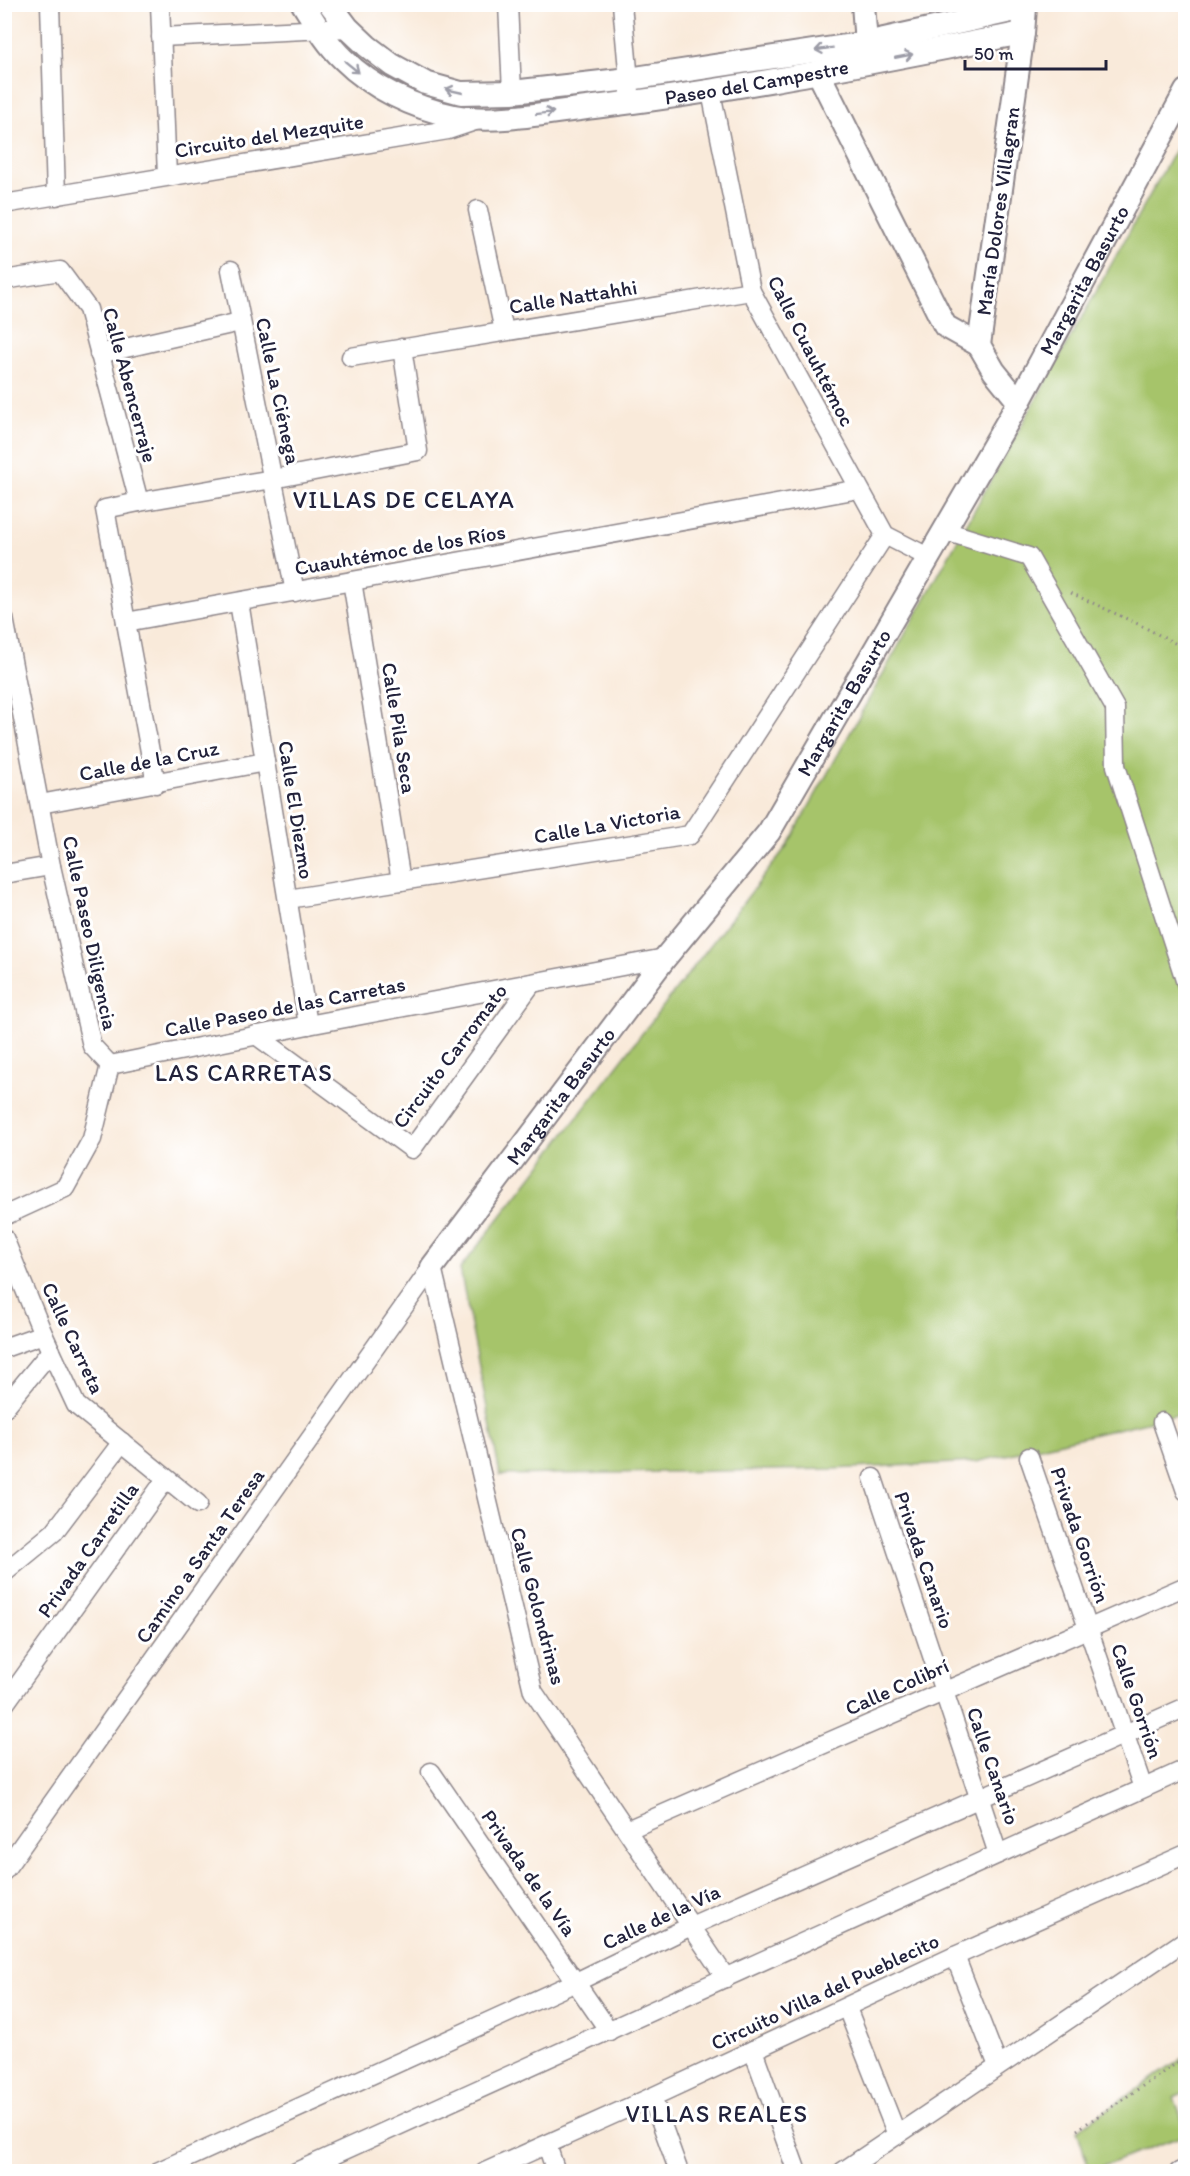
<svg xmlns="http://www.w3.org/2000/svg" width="1190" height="2176" font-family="Itim,sans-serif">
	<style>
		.green { fill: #a6c46b; stroke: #647353; stroke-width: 1.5 }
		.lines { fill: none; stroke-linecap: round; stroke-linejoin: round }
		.minor-casing { stroke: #8e868a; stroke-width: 21 }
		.tertiary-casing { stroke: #8e868a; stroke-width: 26 }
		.path { stroke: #8e868a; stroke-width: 3; stroke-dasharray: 1.5 4.5; stroke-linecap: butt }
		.minor { stroke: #fff; stroke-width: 18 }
		.tertiary { stroke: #fff; stroke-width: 22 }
		.oneway { stroke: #9c9ca7 }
		.labels { text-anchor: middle; stroke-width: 6; stroke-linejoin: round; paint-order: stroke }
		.street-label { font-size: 21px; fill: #22223b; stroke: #fff }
		.quarter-label { font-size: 24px; letter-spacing: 1.5px; fill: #22223b; stroke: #fff }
	</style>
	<rect width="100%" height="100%" fill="#fff"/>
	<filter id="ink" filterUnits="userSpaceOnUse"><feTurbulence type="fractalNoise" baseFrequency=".0167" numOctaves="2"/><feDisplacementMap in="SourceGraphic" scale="12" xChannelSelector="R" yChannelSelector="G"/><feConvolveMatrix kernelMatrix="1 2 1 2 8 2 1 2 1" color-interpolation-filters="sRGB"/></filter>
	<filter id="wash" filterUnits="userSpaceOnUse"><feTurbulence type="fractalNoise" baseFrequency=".008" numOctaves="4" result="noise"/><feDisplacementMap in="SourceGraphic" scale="24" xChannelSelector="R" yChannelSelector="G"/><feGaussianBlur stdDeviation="1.35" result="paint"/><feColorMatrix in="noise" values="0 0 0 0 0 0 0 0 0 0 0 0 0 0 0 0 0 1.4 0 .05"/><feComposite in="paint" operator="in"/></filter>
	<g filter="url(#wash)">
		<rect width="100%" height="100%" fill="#f9eada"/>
		<g class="green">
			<polygon points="1185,132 1185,1413 976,1462 832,1469 500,1475 460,1269 787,846"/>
			<polygon points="1185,2057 1185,2092 1174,2097 1185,2128 1185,2135 1090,2171 1077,2130"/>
		</g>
	</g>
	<g filter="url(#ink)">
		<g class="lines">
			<g class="minor-casing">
				<g id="minor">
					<polyline points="50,4 56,196"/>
					<polyline points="160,4 167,176"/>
					<polyline points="508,4 512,92"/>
					<polyline points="622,4 630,92"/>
					<polyline points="161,37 348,28"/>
					<polyline points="711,92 751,291 885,535 930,558"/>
					<polyline points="10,203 448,130 478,120"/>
					<polyline points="478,210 504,331"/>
					<polyline points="231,270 295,592"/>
					<polyline points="4,280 60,271 88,309 139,502"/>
					<polyline points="99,354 240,322"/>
					<polyline points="351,357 751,291"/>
					<polyline points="945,531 1029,557 1115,708 1116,766 1186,983"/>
					<polyline points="352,581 401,881"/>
					<polyline points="239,602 308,1025"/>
					<polyline points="4,618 51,866 92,1046 110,1065"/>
					<polyline points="126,622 859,489"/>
					<polyline points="156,784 105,509 139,502 273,479 418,451 402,348"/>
					<polyline points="40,804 265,762"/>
					<polyline points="4,874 51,866"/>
					<polyline points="288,899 690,835 885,535"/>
					<polyline points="256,1035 412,1149 532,983"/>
					<polyline points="4,1216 65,1188 92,1139 110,1065 308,1025 665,958"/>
					<polyline points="4,1238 43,1334 76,1405 198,1504"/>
					<polyline points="432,1267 533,1691 726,1978"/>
					<polyline points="4,1348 43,1334"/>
					<polyline points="4,1408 51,1351"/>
					<polyline points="1162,1422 1186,1491"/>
					<polyline points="1029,1457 1143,1788"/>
					<polyline points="873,1478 998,1854"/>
					<polyline points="4,1573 54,1532 122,1442"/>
					<polyline points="4,1705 166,1479"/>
					<polyline points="431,1772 609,2031"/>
					<polyline points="627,1830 1186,1586"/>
					<polyline points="4,1871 432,1267"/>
					<polyline points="955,1956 998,2066"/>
					<polyline points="847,2008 897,2135"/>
					<polyline points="753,2050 797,2172"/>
					<polyline points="652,2097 679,2172"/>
					<polyline points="547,2145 556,2172"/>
					<polyline points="157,2172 576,1982 691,1926 1186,1707"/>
					<polyline points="296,2172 1186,1769"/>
					<polyline points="485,2172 652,2097 955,1956 1186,1854"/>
					<polyline points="842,2172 1186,1940"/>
					<polyline points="1179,2172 1186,2169"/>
				</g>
			</g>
			<g class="tertiary-casing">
				<g id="tertiary">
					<path id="s1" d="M303,4c12,19 24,40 40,55 29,29 71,49 111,57 41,8 99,-4 140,-9 145,-17 287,-47 429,-74"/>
					<polyline points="330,4 348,28 367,46 392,65 425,83 461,93 512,92 629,79 866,43 1025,8 1023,33 979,345 994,371 1019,402"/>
					<polyline points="863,4 867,57"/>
					<polyline points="818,72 945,326 979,345"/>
					<path id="s2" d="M432,1267l233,-309 104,-126 250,-430 167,-311"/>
				</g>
			</g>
			<g class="path">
				<polyline points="1071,593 1138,624 1186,649"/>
				<polyline points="1077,2130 1186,2057"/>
			</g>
			<use href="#minor" class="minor"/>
			<use href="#tertiary" class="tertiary"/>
		</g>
		<defs><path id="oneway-shaft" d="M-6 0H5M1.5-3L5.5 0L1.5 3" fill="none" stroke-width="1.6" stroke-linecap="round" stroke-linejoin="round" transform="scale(1.5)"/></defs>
		<g class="oneway">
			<use href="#oneway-shaft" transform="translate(824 49) rotate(171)"/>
			<use href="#oneway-shaft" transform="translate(904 56) rotate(-11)"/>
			<use href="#oneway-shaft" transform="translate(352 67) rotate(39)"/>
			<use href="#oneway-shaft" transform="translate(454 91) rotate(-167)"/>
			<use href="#oneway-shaft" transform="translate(545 113) rotate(-7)"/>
		</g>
	</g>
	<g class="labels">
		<g class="street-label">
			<text dy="7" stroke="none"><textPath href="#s1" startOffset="500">Paseo del Campestre</textPath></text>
			<text transform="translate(269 136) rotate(-9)" y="7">Circuito del Mezquite</text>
			<text transform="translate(998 211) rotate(-82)" y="7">María Dolores Villagran</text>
			<text dy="7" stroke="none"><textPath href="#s2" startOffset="1186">Margarita Basurto</textPath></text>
			<text transform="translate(573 297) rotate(-9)" y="7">Calle Nattahhi</text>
			<text transform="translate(811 351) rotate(63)" y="7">Calle Cuauhtémoc</text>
			<text transform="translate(130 385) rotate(75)" y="7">Calle Abencerraje</text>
			<text transform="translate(278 391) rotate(78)" y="7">Calle La Ciénega</text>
			<text transform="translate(400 550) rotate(-10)" y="7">Cuauhtémoc de los Ríos</text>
			<text dy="7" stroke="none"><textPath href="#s2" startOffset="700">Margarita Basurto</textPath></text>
			<text transform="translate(399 728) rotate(81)" y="7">Calle Pila Seca</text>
			<text transform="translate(149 761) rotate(-11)" y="7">Calle de la Cruz</text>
			<text transform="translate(296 810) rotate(81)" y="7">Calle El Diezmo</text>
			<text transform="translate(607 824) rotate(-10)" y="7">Calle La Victoria</text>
			<text transform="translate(90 933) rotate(78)" y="7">Calle Paseo Diligencia</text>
			<text transform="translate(285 1007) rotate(-11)" y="7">Calle Paseo de las Carretas</text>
			<text transform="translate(450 1056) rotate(-53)" y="7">Circuito Carromato</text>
			<text dy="7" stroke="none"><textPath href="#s2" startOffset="214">Margarita Basurto</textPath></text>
			<text transform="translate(73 1338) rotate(65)" y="7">Calle Carreta</text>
			<text transform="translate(1080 1535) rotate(71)" y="7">Privada Gorrión</text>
			<text transform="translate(88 1550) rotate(-55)" y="7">Privada Carretilla</text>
			<text transform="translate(200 1556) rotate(-55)" y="7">Camino a Santa Teresa</text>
			<text transform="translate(924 1560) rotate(71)" y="7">Privada Canario</text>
			<text transform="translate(538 1606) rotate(75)" y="7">Calle Golondrinas</text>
			<text transform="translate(897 1687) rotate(-24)" y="7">Calle Colibrí</text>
			<text transform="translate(1137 1701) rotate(71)" y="7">Calle Gorrión</text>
			<text transform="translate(993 1766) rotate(71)" y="7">Calle Canario</text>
			<text transform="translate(529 1873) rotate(55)" y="7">Privada de la Vía</text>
			<text transform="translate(661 1917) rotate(-25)" y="7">Calle de la Vía</text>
			<text transform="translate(825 1992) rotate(-25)" y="7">Circuito Villa del Pueblecito</text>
		</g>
		<g class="quarter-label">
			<text x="404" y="508">VILLAS DE CELAYA</text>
			<text x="244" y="1081">LAS CARRETAS</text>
			<text x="717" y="2122">VILLAS REALES</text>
		</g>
	</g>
	<rect width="1190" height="2176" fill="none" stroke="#fff" stroke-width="24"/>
	<path d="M965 60v9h141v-9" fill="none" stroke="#22223b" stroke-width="3"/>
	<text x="974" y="60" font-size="18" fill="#22223b" stroke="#ffffff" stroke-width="4.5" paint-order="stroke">50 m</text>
</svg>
